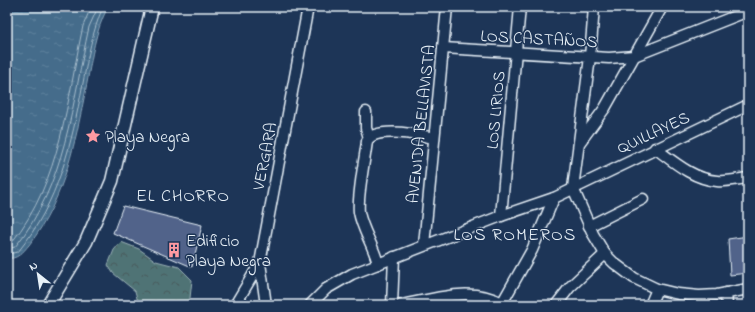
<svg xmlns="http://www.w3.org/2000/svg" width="755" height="312" font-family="'Indie Flower',sans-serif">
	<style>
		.forest { fill: url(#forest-crowns); stroke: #9cb2b6 }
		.water { fill: url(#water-ripples); stroke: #86a1b7 }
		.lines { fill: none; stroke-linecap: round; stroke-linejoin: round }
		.shore { stroke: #a6bccc; stroke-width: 1 }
		.building { fill: #51638a; stroke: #e8f1f8 }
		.minor-casing { stroke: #e8f1f8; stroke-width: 13 }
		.major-casing { stroke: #e8f1f8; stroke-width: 15 }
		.minor { stroke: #1d3557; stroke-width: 10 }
		.major { stroke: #1d3557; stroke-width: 12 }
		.labels { text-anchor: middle; stroke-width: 3; stroke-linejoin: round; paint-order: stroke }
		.street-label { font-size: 17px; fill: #e8f1f8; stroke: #1d3557 }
		.poi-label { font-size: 17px; fill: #e8f1f8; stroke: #1d3557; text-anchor: start }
		.neighbourhood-label { font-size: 18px; letter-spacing: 1px; fill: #e8f1f8; stroke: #1d3557 }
	</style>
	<defs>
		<pattern id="forest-crowns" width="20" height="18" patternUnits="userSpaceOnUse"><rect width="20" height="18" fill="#4f7375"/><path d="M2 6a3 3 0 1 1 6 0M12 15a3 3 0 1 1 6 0" fill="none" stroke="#4a5b5d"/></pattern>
		<pattern id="water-ripples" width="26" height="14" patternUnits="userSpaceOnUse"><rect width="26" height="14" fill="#446c8b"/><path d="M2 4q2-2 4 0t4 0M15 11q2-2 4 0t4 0" fill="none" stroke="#5f819c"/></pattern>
	</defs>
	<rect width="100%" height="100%" fill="#1d3557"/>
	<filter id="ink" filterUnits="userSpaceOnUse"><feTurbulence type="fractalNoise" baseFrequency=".025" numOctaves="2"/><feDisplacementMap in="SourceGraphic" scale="8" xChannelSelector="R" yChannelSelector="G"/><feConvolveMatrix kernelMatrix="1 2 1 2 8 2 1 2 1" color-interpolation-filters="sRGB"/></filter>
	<g filter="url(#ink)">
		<polygon class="forest" points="121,242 139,249 156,261 179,267 192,280 190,298 186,305 136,305 138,302 135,291 113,273 108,265 114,250"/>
		<path class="water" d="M7,7h101c-13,24 -16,50 -21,76 -11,56 -22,116 -58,162 -6,7 -12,15 -22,13z"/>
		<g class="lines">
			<g class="shore">
				<path d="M7,243l5,-1c49,-61 55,-142 71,-216l8,-19"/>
				<path d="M7,249l8,-2c51,-63 57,-143 74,-220l9,-20"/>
				<path d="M7,254l11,-2c41,-51 53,-106 65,-169 5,-26 9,-51 20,-76"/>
			</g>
		</g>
		<g class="building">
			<polygon points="123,206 202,225 192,267 113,233"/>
			<polygon points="748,236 748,273 730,275 728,239"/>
		</g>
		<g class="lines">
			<g class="minor-casing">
				<g id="minor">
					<polyline points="594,7 590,57 573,188 593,234 605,254 614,263 634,278 657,289 678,294 699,296 717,295 748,289"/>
					<polyline points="443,48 609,58 634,56 748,11"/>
					<polyline points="366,112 366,128 369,138"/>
					<polyline points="580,142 605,108 662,7"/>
					<path d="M655,148c19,14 38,31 62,33 10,1 21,-2 31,-3"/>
					<polyline points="501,216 520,7"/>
					<polyline points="589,226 643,199"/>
					<polyline points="424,245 447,7"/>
					<polyline points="260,263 266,305"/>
					<path d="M378,264c-4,-18 -16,-34 -19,-52 -2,-16 6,-53 8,-71 8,-15 53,-6 67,-3"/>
					<polyline points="726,293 727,305"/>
					<polyline points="235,305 260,263 308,7"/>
					<polyline points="310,305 326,289 352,274 501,216 554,198 748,105"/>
					<polyline points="392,305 394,257"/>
					<path d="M401,305c34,-6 69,-19 101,-2"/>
					<polyline points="501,305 532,250 554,198"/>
					<polyline points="556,305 570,287 605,254"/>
					<polyline points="650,305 657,289"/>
				</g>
			</g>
			<g class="major-casing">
				<polyline id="major" points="48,305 86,242 112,181 152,7"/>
			</g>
			<use href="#minor" class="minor"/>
			<use href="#major" class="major"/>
		</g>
	</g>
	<defs>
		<g id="sight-bare" transform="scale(1.2)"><path d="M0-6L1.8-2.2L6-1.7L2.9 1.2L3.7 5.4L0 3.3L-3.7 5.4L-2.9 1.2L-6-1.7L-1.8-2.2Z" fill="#ff9aa2" stroke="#1d3557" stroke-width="2.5" paint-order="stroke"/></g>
		<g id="building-bare" transform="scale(1.2)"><path d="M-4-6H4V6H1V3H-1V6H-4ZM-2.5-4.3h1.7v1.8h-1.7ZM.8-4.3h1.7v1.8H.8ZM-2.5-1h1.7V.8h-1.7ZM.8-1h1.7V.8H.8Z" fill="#ff9aa2" stroke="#1d3557" stroke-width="2.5" paint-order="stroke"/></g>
	</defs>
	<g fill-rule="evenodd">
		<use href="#sight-bare" x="93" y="136"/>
		<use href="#building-bare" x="174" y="250"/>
	</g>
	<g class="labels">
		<g class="street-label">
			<text transform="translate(539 38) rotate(3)" y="6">LOS CASTAÑOS</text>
			<text transform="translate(495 110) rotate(-85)" y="6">LOS LIRIOS</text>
			<text transform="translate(420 124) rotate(-84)" y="6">AVENIDA BELLAVISTA</text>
			<text transform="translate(653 132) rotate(-25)" y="6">QUILLAYES</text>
			<text transform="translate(264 156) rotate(-79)" y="6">VERGARA</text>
		</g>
		<g class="poi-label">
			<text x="105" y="142">Playa Negra</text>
			<text x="186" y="246">Edificio<tspan x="186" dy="20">Playa Negra</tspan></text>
		</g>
		<g class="neighbourhood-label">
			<text x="183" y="201">EL CHORRO</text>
			<text x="515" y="240">LOS ROMEROS</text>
		</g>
	</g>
	<rect width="755" height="312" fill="none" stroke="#1d3557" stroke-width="24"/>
	<rect x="12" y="12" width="731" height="288" fill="none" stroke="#e8f1f8" stroke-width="1.5" filter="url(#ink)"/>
	<g transform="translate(38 274) rotate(330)" stroke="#1d3557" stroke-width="3" paint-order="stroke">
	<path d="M0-3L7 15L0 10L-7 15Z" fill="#e8f1f8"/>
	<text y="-6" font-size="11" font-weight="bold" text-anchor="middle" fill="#e8f1f8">N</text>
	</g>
</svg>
